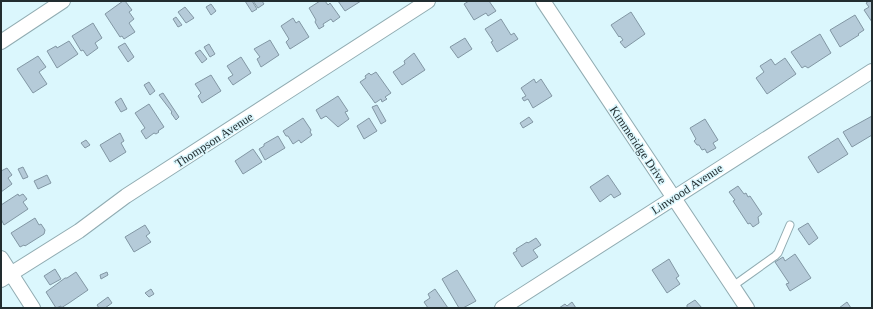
<svg xmlns="http://www.w3.org/2000/svg" width="873" height="309" font-family="'Times New Roman',serif">
	<style>
		.building { fill: #b5cbd9; stroke: #8297a4 }
		.lines { fill: none; stroke-linecap: round; stroke-linejoin: round }
		.service-casing { stroke: #91acb2; stroke-width: 9 }
		.minor-casing { stroke: #91acb2; stroke-width: 16 }
		.service { stroke: #fff; stroke-width: 7 }
		.minor { stroke: #fff; stroke-width: 14 }
		.labels { text-anchor: middle; stroke-width: 3; stroke-linejoin: round; paint-order: stroke }
		.street-label { font-size: 12px; fill: #222d30; stroke: #dbf7fd }
	</style>
	<rect width="100%" height="100%" fill="#dbf7fd"/>
	<g class="building">
		<polygon points="123,1 125,1 132,10 129,12 134,19 129,23 135,32 124,39 122,36 120,37 105,14"/>
		<polygon points="245,1 252,1 257,9 252,12"/>
		<polygon points="253,1 262,1 264,4 258,8"/>
		<polygon points="320,1 325,1 328,5 330,3 340,17 333,22 331,19 323,24 324,26 319,29 315,22 316,20 309,8"/>
		<polygon points="338,1 361,1 345,11"/>
		<polygon points="469,1 489,1 496,11 488,16 486,13 474,20 464,4"/>
		<polygon points="869,1 872,1 872,22 864,10 869,7 866,3"/>
		<polygon points="211,4 216,11 211,15 206,7"/>
		<polygon points="185,7 194,18 186,23 178,12"/>
		<polygon points="631,12 645,34 625,48 620,42 623,40 620,36 619,37 611,25"/>
		<polygon points="855,15 864,30 858,34 859,35 840,47 830,30"/>
		<polygon points="176,17 182,25 178,27 173,19"/>
		<polygon points="293,18 296,23 299,21 309,37 290,49 286,42 289,39 281,26"/>
		<polygon points="501,19 511,35 514,33 518,39 497,52 491,42 493,41 485,29"/>
		<polygon points="93,23 102,38 95,43 98,48 87,56 83,50 81,51 72,36"/>
		<polygon points="820,34 831,53 808,68 805,66 802,68 791,52"/>
		<polygon points="465,38 472,49 458,58 450,47"/>
		<polygon points="270,40 279,55 261,67 257,59 260,57 254,49"/>
		<polygon points="69,41 78,54 57,68 47,51 56,46 57,48"/>
		<polygon points="125,43 134,57 128,62 118,47"/>
		<polygon points="209,44 215,54 210,57 204,47"/>
		<polygon points="200,50 207,59 202,63 195,53"/>
		<polygon points="414,53 425,70 402,85 393,72 405,64 404,61"/>
		<polygon points="38,56 46,67 39,72 47,84 33,93 17,69"/>
		<polygon points="241,57 251,73 233,85 228,78 233,75 227,66"/>
		<polygon points="785,58 796,74 767,94 756,78 764,72 760,66 771,59 775,65"/>
		<polygon points="376,72 391,93 385,97 387,99 382,102 381,99 375,103 360,82 366,78 365,76 369,73 371,75"/>
		<polygon points="211,75 221,91 202,103 198,96 201,93 195,84"/>
		<polygon points="534,79 536,83 541,79 552,96 533,108 528,99 524,101 522,98 526,96 521,88"/>
		<polygon points="149,82 155,91 150,95 144,85"/>
		<polygon points="163,93 179,117 176,120 171,113 172,112 159,95"/>
		<polygon points="338,96 348,111 345,112 349,119 338,127 326,116 321,119 316,110"/>
		<polygon points="121,98 127,109 121,112 115,102"/>
		<polygon points="149,104 164,127 158,131 159,132 156,134 154,133 146,139 141,131 145,128 135,113"/>
		<polygon points="377,105 386,121 381,124 372,107"/>
		<polygon points="872,116 872,135 852,147 843,132"/>
		<polygon points="529,117 533,122 523,128 520,123"/>
		<polygon points="303,118 311,130 310,132 312,135 301,143 299,140 293,144 288,136 286,136 283,131"/>
		<polygon points="369,118 377,131 364,139 357,126"/>
		<polygon points="705,119 718,140 713,143 716,148 707,153 705,149 702,150 699,145 697,145 694,141 696,139 690,128"/>
		<polygon points="120,133 124,141 121,143 126,152 110,162 100,145"/>
		<polygon points="278,136 285,148 265,160 259,149 264,146 264,144"/>
		<polygon points="838,138 848,154 818,173 808,157"/>
		<polygon points="86,140 90,145 85,148 81,143"/>
		<polygon points="253,149 262,162 243,174 235,161"/>
		<polygon points="23,167 28,177 23,179 18,169"/>
		<polygon points="7,168 12,175 8,178 12,184 1,192 1,171"/>
		<polygon points="47,175 51,183 38,189 34,181"/>
		<polygon points="608,175 621,194 614,198 611,194 600,202 590,187"/>
		<polygon points="738,186 744,194 746,193 748,197 750,196 762,214 758,217 759,223 753,227 750,223 748,224 733,201 735,200 729,192"/>
		<polygon points="18,194 19,196 23,194 27,199 23,202 28,209 4,225 1,219 1,205"/>
		<polygon points="35,218 39,225 41,224 45,230 44,234 25,246 24,245 20,247 11,233"/>
		<polygon points="808,223 818,238 809,245 798,229"/>
		<polygon points="145,225 150,233 146,236 151,242 134,252 125,237"/>
		<polygon points="536,238 541,245 533,250 538,257 522,267 513,253 517,251 516,249 527,242 528,243"/>
		<polygon points="795,254 811,278 790,291 786,284 789,283 775,262 783,257 785,261"/>
		<polygon points="669,259 679,276 676,278 680,284 667,293 652,270"/>
		<polygon points="55,269 61,279 50,285 44,276"/>
		<polygon points="457,270 476,301 463,308 459,308 442,279"/>
		<polygon points="76,272 88,290 69,303 61,308 61,306 56,308 46,292 65,278 67,278"/>
		<polygon points="107,272 108,275 101,279 100,275"/>
		<polygon points="151,289 154,294 149,297 145,293"/>
		<polygon points="435,289 448,308 428,308 424,302 430,298 428,294"/>
		<polygon points="108,297 112,303 105,308 99,308 97,305"/>
		<polygon points="695,300 702,308 687,308 687,305"/>
		<polygon points="572,302 576,308 559,308 565,304 567,306"/>
		<polygon points="847,302 851,308 839,308"/>
	</g>
	<g class="lines">
		<g class="service-casing">
			<polyline id="service" points="733,286 775,256 778,253 790,225"/>
		</g>
		<g class="minor-casing">
			<g id="minor">
				<polyline points="543,1 747,308"/>
				<polyline points="1,42 63,1"/>
				<polyline points="1,258 33,308"/>
				<polyline points="1,280 79,231 126,196 428,1"/>
				<polyline points="502,308 872,71"/>
			</g>
		</g>
		<use href="#service" class="service"/>
		<use href="#minor" class="minor"/>
	</g>
	<g class="labels">
		<g class="street-label">
			<text transform="translate(214 140) rotate(-33)" y="4">Thompson Avenue</text>
			<text transform="translate(638 145) rotate(56)" y="4">Kimmeridge Drive</text>
			<text transform="translate(687 189) rotate(-33)" y="4">Linwood Avenue</text>
		</g>
	</g>
	<rect width="873" height="309" fill="none" stroke="#222d30" stroke-width="4"/>
</svg>
